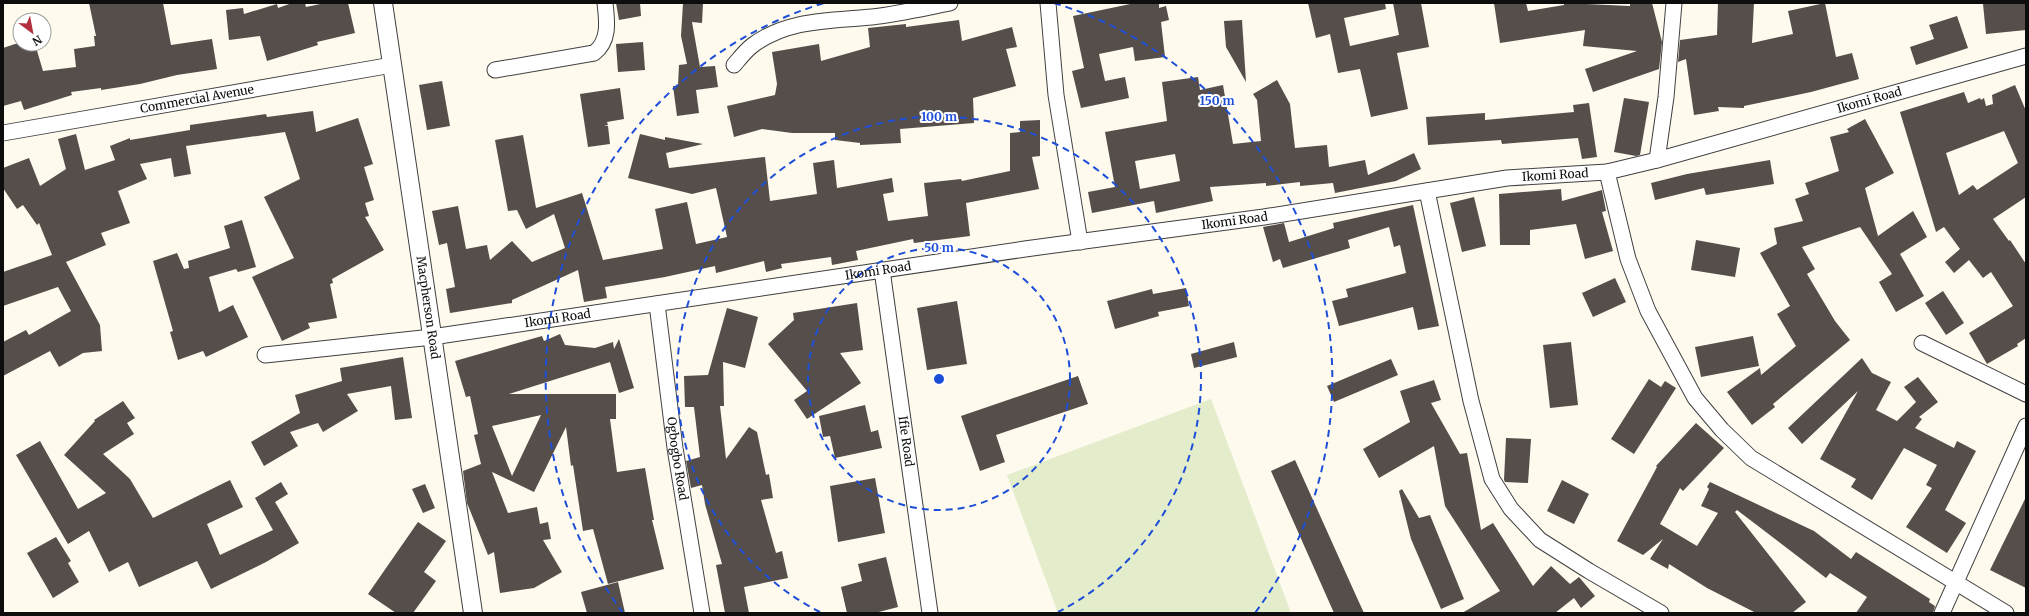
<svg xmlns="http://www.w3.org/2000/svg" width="2029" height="616" font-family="Merriweather,serif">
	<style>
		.pitch { fill: #e3edcb }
		.building { fill: #554e4a; fill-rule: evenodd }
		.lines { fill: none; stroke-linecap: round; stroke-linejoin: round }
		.minor-casing { stroke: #404040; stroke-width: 17 }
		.tertiary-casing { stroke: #404040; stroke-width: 20 }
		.minor { stroke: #fff; stroke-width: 15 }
		.tertiary { stroke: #fff; stroke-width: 18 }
		.ring { fill: none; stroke: #1d4ed8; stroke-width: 2; stroke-dasharray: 7 5 }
		.labels { text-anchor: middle; stroke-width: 4; stroke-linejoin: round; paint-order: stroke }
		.street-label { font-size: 12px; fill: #0d0d0d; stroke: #fff }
		.centre { fill: #1d4ed8; stroke: #fff; stroke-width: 2 }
		.ring-label { font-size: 12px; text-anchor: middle; font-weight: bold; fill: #1d4ed8; stroke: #fff; stroke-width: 4; stroke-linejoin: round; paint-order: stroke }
	</style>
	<rect width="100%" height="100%" fill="#fefaee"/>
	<polygon class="pitch" points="1211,399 1291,613 1058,613 1007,475"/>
	<g class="building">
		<polygon points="89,3 163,3 171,45 212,39 217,69 177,75 140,84 101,90 101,88 71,92 72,95 24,110 21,101 3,106 3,48 15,44 35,44 43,71 76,67 74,49 95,46 94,36 96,36"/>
		<polygon points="292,3 305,3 306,7 325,3 348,3 355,33 317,42 318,45 267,61 260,36 229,40 226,10 243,8 244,14 277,4 278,8"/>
		<polygon points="616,3 640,3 641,16 619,20"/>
		<polygon points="683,3 703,3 702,23 692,22 700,67 715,66 718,87 696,90 699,113 677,116 673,86 678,86 679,65 687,64 681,36"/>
		<polygon points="1135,3 1159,3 1159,8 1166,6 1169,20 1161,22 1165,57 1135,61 1133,47 1099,54 1105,81 1125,77 1129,98 1081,108 1072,71 1084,68 1073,16"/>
		<polygon points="1308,3 1385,3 1386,9 1344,18 1350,46 1399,35 1393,3 1421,3 1429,47 1397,53 1408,109 1371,117 1360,69 1338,73 1330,34 1316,38"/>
		<polygon points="1494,3 1526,3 1528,11 1564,5 1564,3 1630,6 1630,3 1652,3 1662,42 1659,69 1593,92 1585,69 1637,51 1583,46 1585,30 1500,43"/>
		<polygon points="1718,3 1754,3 1752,43 1793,34 1788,11 1825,3 1836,57 1852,53 1859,79 1811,92 1744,106 1744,108 1718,107 1719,111 1694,115 1686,59 1678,62 1680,40 1717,35"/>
		<polygon points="2026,3 2026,30 1986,34 1983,4"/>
		<polygon points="1957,16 1968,48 1916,65 1910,47 1934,39 1929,25"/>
		<polygon points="959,20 962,41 1012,27 1017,47 1006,49 1016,86 973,98 974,123 900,129 901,143 860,145 860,143 835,140 835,133 792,133 762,129 734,137 727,106 775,95 777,84 772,52 819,44 821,61 870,47 868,28 906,24 906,27"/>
		<polygon points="1242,20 1246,82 1226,47 1224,21"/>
		<polygon points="643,42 645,70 618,72 616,44"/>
		<path d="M1198,77l2,13 23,-5 10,59 28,-3 -4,-41 -4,-6 24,-14 13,24 5,44 32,-3 2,22 36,-7 3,15 46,-22 7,16 -25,12 -61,12 -2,-10 -33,3v-4l-34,4v-3l-56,4 3,14 -57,12 -2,-12 -62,12 -4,-21 27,-5 -10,-55 62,-11 -5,-39zM1175,154l5,27 -40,8 -5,-28z"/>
		<polygon points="442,81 450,126 427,130 419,85"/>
		<path d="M2015,85l11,26v86l-33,22 16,22 1,-1 16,24v74l-9,6 1,2 -31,18 -18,-31 44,-27 -22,-34 -8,6 -14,-18 -15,13 -9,-11 15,-13 -16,-22 -8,5 -36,-120 64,-20 4,11 12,-5 1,2 3,-2 2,8 7,-2 -1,-9zM2004,131l14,32 -41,27 -4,-5 -14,10 -13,-42z"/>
		<polygon points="620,88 624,119 607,122 608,125 604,125 608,126 610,144 588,147 580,94"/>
		<polygon points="1624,98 1649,102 1640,155 1636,156 1614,152"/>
		<polygon points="1589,103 1597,157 1582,159 1578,138 1502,144 1501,140 1428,145 1426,117 1485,113 1485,120 1574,112 1573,105"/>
		<polygon points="313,111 316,132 358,118 373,164 364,167 374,200 365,203 369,216 365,217 384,250 332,279 333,283 330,284 337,318 308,323 310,328 282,341 252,277 294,258 264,197 300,179 285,132 186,146 191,174 174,177 171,158 140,164 147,179 118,191 130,223 101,233 106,245 66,262 100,325 102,351 83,353 59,367 50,351 3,376 3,342 26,330 29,335 71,311 58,287 3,306 3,272 52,255 39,223 37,225 23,205 17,209 3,188 3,168 29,158 40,186 66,169 58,139 76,134 85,170 115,160 110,146 130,138 130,140 190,130 190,125 266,114 267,117"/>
		<polygon points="1865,119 1894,173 1865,188 1878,236 1913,211 1927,237 1900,254 1924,296 1896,312 1879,282 1892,274 1860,227 1802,247 1815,269 1807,274 1835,321 1850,340 1773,404 1775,407 1752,425 1727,392 1760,368 1761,375 1796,346 1777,314 1790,306 1760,253 1777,244 1774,228 1803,221 1795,199 1809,194 1805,183 1839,171 1830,137 1849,132 1847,129"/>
		<polygon points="1040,120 1040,156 1032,157 1039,189 966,203 970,236 914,243 913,239 856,251 858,260 832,265 831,257 781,264 782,268 766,272 764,261 716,273 715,266 665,277 605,287 607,298 584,302 578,270 512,300 512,303 450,313 446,289 455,287 447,243 439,245 432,211 458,206 466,249 487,245 490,260 512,241 532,262 565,248 554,214 526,229 517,210 508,211 495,140 523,135 536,208 582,193 603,260 663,249 655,209 687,202 696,244 727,237 716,188 692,194 628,178 640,134 665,140 665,137 703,144 666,153 669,168 765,157 770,201 817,194 813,163 834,160 837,188 892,178 894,192 883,194 888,221 928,216 924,183 961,179 962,181 1010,171 1010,133 1020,132 1020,121"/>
		<polygon points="1770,160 1774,184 1706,195 1704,188 1655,200 1651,183 1687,174"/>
		<polygon points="1561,189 1562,201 1602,190 1606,211 1602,212 1613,251 1585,259 1576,224 1530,230 1530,245 1500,245 1499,194"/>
		<polygon points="1474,197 1486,246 1462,252 1450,203"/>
		<polygon points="1413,205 1439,326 1418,330 1413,307 1339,326 1332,301 1348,297 1346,289 1406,273 1400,245 1394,247 1389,227 1348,240 1350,248 1283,268 1280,259 1273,262 1263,227 1284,223 1289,242 1334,228 1333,223"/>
		<polygon points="242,220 256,267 238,272 236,269 209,277 219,312 233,305 248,337 206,357 203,351 178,360 170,332 173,331 153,261 177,253 184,269 189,268 188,261 230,248 224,226"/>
		<polygon points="1696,240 1740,248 1735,277 1691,270"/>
		<polygon points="1615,278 1626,302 1593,317 1582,293"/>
		<polygon points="1186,288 1189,306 1158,312 1159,316 1115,329 1107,301 1152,289 1153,294"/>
		<polygon points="1943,291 1964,323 1946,335 1925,303"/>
		<polygon points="957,301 967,364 927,370 917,308"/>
		<polygon points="857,303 863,350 840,353 861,383 807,419 794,400 807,391 768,344 794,320 793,313"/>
		<polygon points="727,308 758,317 745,368 723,362 724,406 720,406 726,459 749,427 757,432 766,475 769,474 773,498 761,500 776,553 782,551 788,578 744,587 749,613 725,613 716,565 722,564 705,504 702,485 691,488 686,461 700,457 694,407 685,407 684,376 708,375"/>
		<path d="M560,334l5,11 30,3 18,-6 1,7 5,-10 15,49 -15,5 -9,-31 -101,32h107v25h-6l7,53 28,-4 9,52h-2l12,49 -56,15 -15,-55 -10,2 -10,-66 -2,1 -5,-39 -32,65 -42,-20 16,41 29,-6 3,17 8,-2 3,17 -8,1 19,32 -28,16 -34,5 -6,-41 -6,3 -21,-52 -4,-32 18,-7 -7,-29 4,-1 -8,-38 -4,1 -11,-36 87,-25 2,5zM541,415l-29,61 -20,-50z"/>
		<polygon points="1753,336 1759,366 1701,377 1695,347"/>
		<polygon points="1234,342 1237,357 1194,368 1191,354"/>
		<polygon points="1571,342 1578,405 1550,408 1543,345"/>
		<polygon points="403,357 412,418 395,420 391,386 347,394 358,411 323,432 318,423 290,432 298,446 264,466 251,442 300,413 295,395 342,381 340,368"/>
		<polygon points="1862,358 1872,373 1891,382 1876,410 1897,421 1916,402 1904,387 1918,377 1938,402 1919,417 1922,419 1915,428 1954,448 1957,441 1976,451 1945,510 1966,523 1947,553 1906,527 1932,488 1926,485 1937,465 1904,448 1872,500 1851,487 1856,479 1820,459 1858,391 1802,444 1788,428"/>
		<polygon points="1391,359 1398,375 1334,402 1327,386"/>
		<polygon points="1078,376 1088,404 996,435 1005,462 980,471 961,416"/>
		<polygon points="1649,379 1661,387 1665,381 1676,388 1634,454 1611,439"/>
		<polygon points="1434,380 1441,400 1431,403 1460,454 1467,453 1481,530 1493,523 1533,586 1551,566 1570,584 1579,577 1595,596 1581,608 1574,598 1555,613 1462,613 1500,591 1445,506 1434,446 1379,478 1363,449 1410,422 1400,391"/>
		<polygon points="123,401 135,418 127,423 134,434 103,454 130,479 153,518 230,480 243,507 207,524 220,555 273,530 255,498 281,482 288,494 275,502 299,543 266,562 211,589 197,561 139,587 128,562 109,572 89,531 68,544 16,455 40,441 78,509 106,493 64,455 95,421 94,420"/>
		<polygon points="865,405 871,432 878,430 882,448 835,458 830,436 823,437 819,416"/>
		<polygon points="1696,423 1724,448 1683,491 1680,488 1660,524 1697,546 1718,513 1701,506 1709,489 1707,487 1710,482 1814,531 1851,559 1856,552 1930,599 1929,602 1935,606 1933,613 1856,613 1867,597 1830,573 1826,578 1737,510 1735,512 1806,602 1792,613 1756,613 1707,588 1669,564 1668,569 1650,559 1663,539 1643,555 1617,541 1657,467 1656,466"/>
		<polygon points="1506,438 1531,439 1528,483 1505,482 1504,480"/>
		<polygon points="1295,460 1358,600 1364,613 1334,613 1271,471"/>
		<polygon points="875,478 885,533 838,542 830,486"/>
		<polygon points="1562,480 1589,494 1574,524 1547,511"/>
		<polygon points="425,484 435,508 423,513 412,489"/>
		<polygon points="1402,489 1419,518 1430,515 1464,599 1441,609 1411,539 1399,491"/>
		<polygon points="2026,497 2026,588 1990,570"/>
		<polygon points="418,522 446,541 424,572 436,581 413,613 396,613 368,594"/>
		<polygon points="56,537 71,561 68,563 79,582 53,598 27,553"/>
		<polygon points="886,557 898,607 875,613 847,613 841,587 862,581 858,564"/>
		<polygon points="618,582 625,613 587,613 581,592"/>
	</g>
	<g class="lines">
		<g class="minor-casing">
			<g id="minor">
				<polyline points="1048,3 1056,95 1080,242"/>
				<path d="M734,65c6,-7 12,-15 19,-20 35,-26 77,-24 119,-28 26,-3 52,-9 78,-14"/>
				<path d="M495,70l99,-17c16,-12 13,-32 11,-50"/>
				<path id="s1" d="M3,133l389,-68"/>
				<polyline points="1657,160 1666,97 1674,3"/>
				<polyline points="1607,172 1628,259 1648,311 1695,398 1722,430 1751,458 2006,613"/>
				<polyline points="1427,191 1471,401 1492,479 1511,509 1540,540 1589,571 1661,613"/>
				<path id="s2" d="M882,270l48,343"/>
				<path id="s3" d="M657,304l18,144 27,165"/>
				<polyline points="1922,343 2026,394"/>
				<path id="s4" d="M265,355l167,-18 593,-88 239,-32 243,-39 100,-6 50,-12 369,-104"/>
				<polyline points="1942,613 2026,426"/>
			</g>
		</g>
		<g class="tertiary-casing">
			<g id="tertiary">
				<path id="s5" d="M383,3l90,610"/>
			</g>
		</g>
		<use href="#minor" class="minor"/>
		<use href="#tertiary" class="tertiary"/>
	</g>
	<g class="ring">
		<circle cx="939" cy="379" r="131"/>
		<path d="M820 612A262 262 0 1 1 1058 612"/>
		<path d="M623 613A393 393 0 0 1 824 3M1054 3A393 393 0 0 1 1255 613"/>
	</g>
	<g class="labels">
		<g class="street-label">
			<text dy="4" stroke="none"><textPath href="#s1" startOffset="197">Commercial Avenue</textPath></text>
			<text dy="4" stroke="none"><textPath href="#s4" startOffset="1627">Ikomi Road</textPath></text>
			<text dy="4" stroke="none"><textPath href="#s4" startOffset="1303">Ikomi Road</textPath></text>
			<text dy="4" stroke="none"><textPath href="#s4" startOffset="979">Ikomi Road</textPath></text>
			<text dy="4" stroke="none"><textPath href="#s4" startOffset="619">Ikomi Road</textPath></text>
			<text dy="4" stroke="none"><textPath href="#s5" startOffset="308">Macpherson Road</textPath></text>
			<text dy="4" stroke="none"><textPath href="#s4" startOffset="295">Ikomi Road</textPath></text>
			<text dy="4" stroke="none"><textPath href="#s2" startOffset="173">Ifie Road</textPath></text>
			<text dy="4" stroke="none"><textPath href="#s3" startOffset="156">Ogbogbo Road</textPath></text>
		</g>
	</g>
	<circle cx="939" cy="379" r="6" class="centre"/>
	<g class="ring-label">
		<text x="1217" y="105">150 m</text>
		<text x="939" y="121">100 m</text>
		<text x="939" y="252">50 m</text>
	</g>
	<rect width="2029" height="616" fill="none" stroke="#0d0d0d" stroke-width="8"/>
	<g transform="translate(32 32) rotate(148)"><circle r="19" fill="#ffffff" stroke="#9e9e9e"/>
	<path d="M0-3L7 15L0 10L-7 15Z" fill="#b2303d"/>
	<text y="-6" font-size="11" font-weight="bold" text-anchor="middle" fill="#0d0d0d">N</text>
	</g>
</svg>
